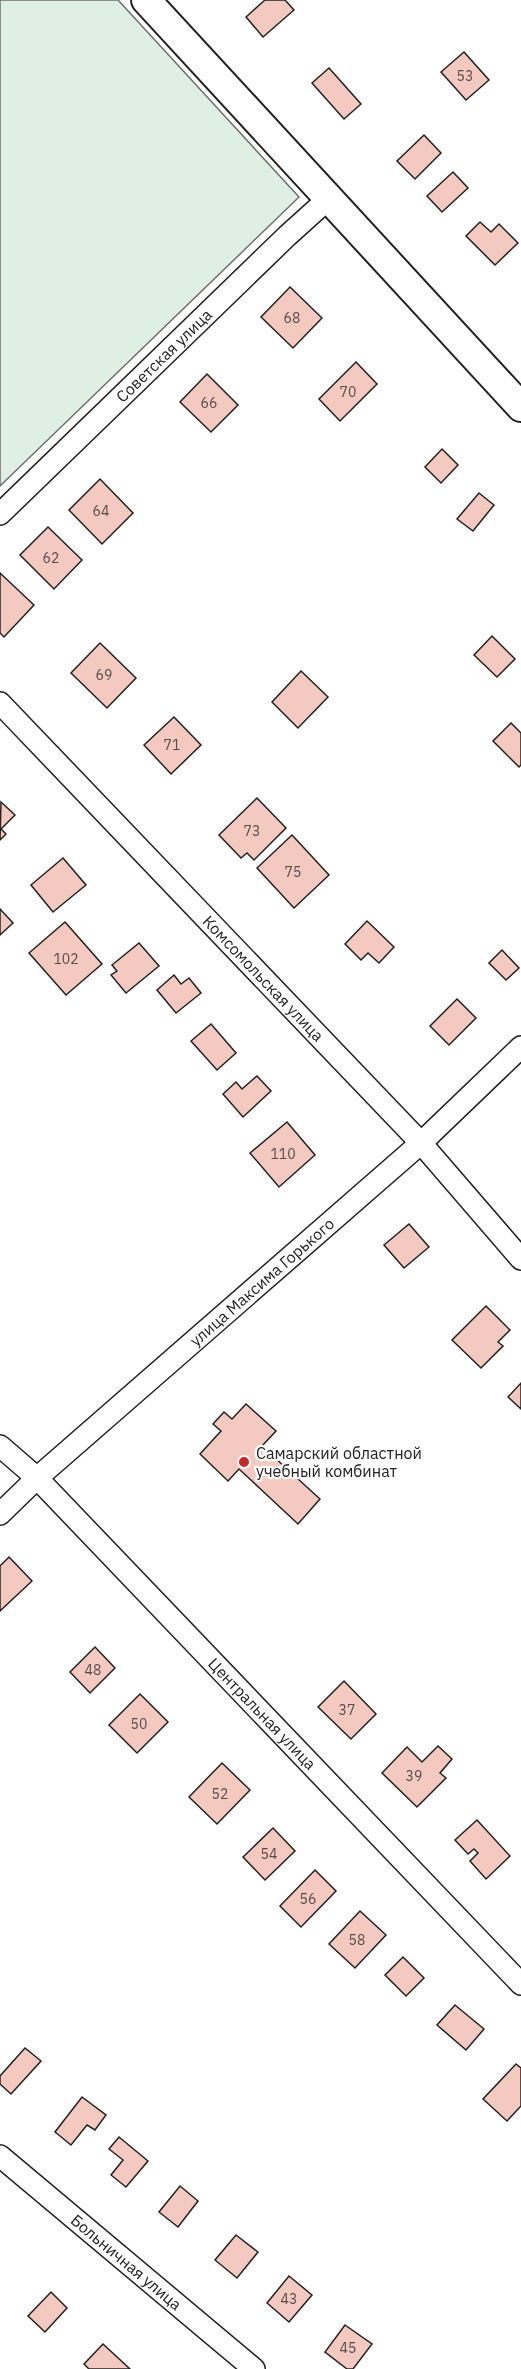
<svg xmlns="http://www.w3.org/2000/svg" width="521" height="2369" font-family="'IBM Plex Sans',sans-serif">
	<style>
		.green { fill: #e0efe3; stroke: #6f6f6f; stroke-width: 1.5 }
		.building { fill: #f3c9c0; stroke: #222; stroke-width: 1.5 }
		.lines { fill: none; stroke-linecap: round; stroke-linejoin: round }
		.street-casing { stroke: #222; stroke-width: 24 }
		.secondary-casing { stroke: #222; stroke-width: 32 }
		.street { stroke: #fff; stroke-width: 21 }
		.secondary { stroke: #fff; stroke-width: 28 }
		.poi-dot { fill: #c62828; stroke: #fff; stroke-width: 2 }
		.labels { text-anchor: middle; stroke-width: 4.5; stroke-linejoin: round; paint-order: stroke }
		.number-label { font-size: 14px; fill: #564c4a }
		.street-label { font-size: 16px; fill: #222; stroke: #fff }
		.poi-label { font-size: 16px; fill: #222; stroke: #fff; text-anchor: start }
	</style>
	<rect width="100%" height="100%" fill="#fff"/>
	<polygon class="green" points="0,0 118,0 299,197 0,486"/>
	<g class="building">
		<polygon points="265,0 285,0 294,10 263,37 246,17"/>
		<polygon points="464,52 489,80 466,100 441,72"/>
		<polygon points="329,68 361,104 344,119 312,83"/>
		<polygon points="424,135 441,153 415,179 397,161"/>
		<polygon points="453,172 468,188 442,212 427,196"/>
		<polygon points="480,222 491,232 499,224 518,243 495,265 466,236"/>
		<polygon points="290,287 322,318 293,348 261,317"/>
		<polygon points="356,362 377,384 340,421 319,399"/>
		<polygon points="207,374 238,405 211,432 180,402"/>
		<polygon points="442,449 458,465 441,483 425,467"/>
		<polygon points="100,479 133,513 102,544 69,510"/>
		<polygon points="479,493 494,505 473,531 457,519"/>
		<polygon points="48,527 82,560 54,589 20,555"/>
		<polygon points="0,573 34,605 4,637 0,633"/>
		<polygon points="492,636 515,659 497,677 474,655"/>
		<polygon points="100,643 136,678 107,708 71,673"/>
		<polygon points="301,671 328,697 298,728 272,702"/>
		<polygon points="174,717 201,745 171,774 144,745"/>
		<polygon points="511,723 521,733 521,765 519,767 493,741"/>
		<polygon points="257,798 286,828 254,860 247,853 241,858 219,835"/>
		<polygon points="1,802 15,815 1,829 6,834 0,840"/>
		<polygon points="292,835 329,875 294,908 257,868"/>
		<polygon points="63,858 86,885 53,912 31,885"/>
		<polygon points="0,909 13,923 0,935"/>
		<polygon points="367,921 394,947 379,963 368,953 361,960 345,944"/>
		<polygon points="65,922 102,964 66,995 29,953"/>
		<polygon points="139,943 159,966 126,993 111,975 117,971 112,965"/>
		<polygon points="502,950 519,968 506,980 489,963"/>
		<polygon points="174,975 181,984 189,978 201,993 176,1013 157,990"/>
		<polygon points="457,999 476,1018 449,1045 430,1026"/>
		<polygon points="211,1024 236,1053 217,1070 191,1041"/>
		<polygon points="257,1076 271,1091 243,1117 223,1094 236,1082 242,1089"/>
		<polygon points="287,1122 315,1155 279,1187 250,1153"/>
		<polygon points="409,1224 429,1247 404,1268 384,1245"/>
		<polygon points="486,1306 510,1330 498,1342 503,1346 481,1368 452,1340"/>
		<polygon points="521,1383 521,1409 508,1397"/>
		<polygon points="246,1404 276,1431 262,1446 320,1499 298,1524 239,1469 228,1481 200,1454 221,1431 213,1424 224,1412 232,1419"/>
		<polygon points="9,1557 32,1581 0,1611 0,1566"/>
		<polygon points="95,1647 115,1668 90,1693 70,1672"/>
		<polygon points="344,1681 376,1714 351,1739 318,1707"/>
		<polygon points="140,1694 168,1722 137,1753 109,1725"/>
		<polygon points="438,1746 452,1759 440,1773 446,1778 417,1807 382,1773 407,1747 422,1762"/>
		<polygon points="222,1763 250,1790 217,1824 189,1797"/>
		<polygon points="477,1820 510,1856 486,1879 470,1861 478,1853 474,1849 468,1854 455,1840"/>
		<polygon points="273,1828 295,1851 265,1880 243,1857"/>
		<polygon points="315,1870 336,1891 301,1927 280,1906"/>
		<polygon points="360,1911 386,1935 355,1968 329,1944"/>
		<polygon points="403,1957 424,1978 406,1996 385,1975"/>
		<polygon points="455,2005 484,2029 466,2050 437,2025"/>
		<polygon points="25,2048 41,2061 11,2094 0,2084 0,2076"/>
		<polygon points="516,2064 521,2068 521,2106 507,2121 483,2099"/>
		<polygon points="82,2097 106,2115 95,2130 87,2125 71,2145 55,2132"/>
		<polygon points="119,2137 148,2161 126,2187 111,2175 123,2160 109,2149"/>
		<polygon points="180,2186 198,2201 178,2227 159,2212"/>
		<polygon points="236,2235 258,2252 237,2278 215,2260"/>
		<polygon points="289,2276 312,2295 289,2322 267,2303"/>
		<polygon points="51,2292 67,2308 45,2332 28,2316"/>
		<polygon points="345,2325 372,2344 353,2369 347,2369 325,2352"/>
		<polygon points="103,2344 130,2369 89,2369 84,2364"/>
	</g>
	<g class="lines">
		<g class="street-casing">
			<g id="street">
				<path id="s1" d="M0,514l287,-278 41,-37"/>
				<path id="s2" d="M0,703l421,440 100,116"/>
				<path id="s3" d="M0,1446l37,32 484,506"/>
				<path id="s4" d="M0,1514l37,-36 384,-335 100,-96"/>
				<path id="s5" d="M0,2156l254,213"/>
			</g>
		</g>
		<g class="secondary-casing">
			<polyline id="secondary" points="146,0 521,407"/>
		</g>
		<use href="#street" class="street"/>
		<use href="#secondary" class="secondary"/>
	</g>
	<circle class="poi-dot" cx="244" cy="1462" r="6"/>
	<g class="labels">
		<g class="number-label">
			<text x="465" y="81">53</text>
			<text x="292" y="323">68</text>
			<text x="348" y="397">70</text>
			<text x="209" y="408">66</text>
			<text x="101" y="516">64</text>
			<text x="51" y="563">62</text>
			<text x="104" y="680">69</text>
			<text x="172" y="750">71</text>
			<text x="252" y="836">73</text>
			<text x="293" y="877">75</text>
			<text x="66" y="964">102</text>
			<text x="283" y="1159">110</text>
			<text x="93" y="1675">48</text>
			<text x="347" y="1715">37</text>
			<text x="139" y="1729">50</text>
			<text x="414" y="1781">39</text>
			<text x="220" y="1799">52</text>
			<text x="269" y="1859">54</text>
			<text x="308" y="1904">56</text>
			<text x="357" y="1945">58</text>
			<text x="289" y="2304">43</text>
			<text x="348" y="2353">45</text>
		</g>
		<g class="street-label">
			<text dy="6" stroke="none"><textPath href="#s1" startOffset="228">Советская улица</textPath></text>
			<text dy="6" stroke="none"><textPath href="#s2" startOffset="381">Комсомольская улица</textPath></text>
			<text dy="6" stroke="none"><textPath href="#s4" startOffset="350">улица Максима Горького</textPath></text>
			<text dy="6" stroke="none"><textPath href="#s3" startOffset="375">Центральная улица</textPath></text>
			<text dy="6" stroke="none"><textPath href="#s5" startOffset="165">Больничная улица</textPath></text>
		</g>
		<g class="poi-label">
			<text x="256" y="1459">Самарский областной<tspan x="256" dy="18">учебный комбинат</tspan></text>
		</g>
	</g>
</svg>
